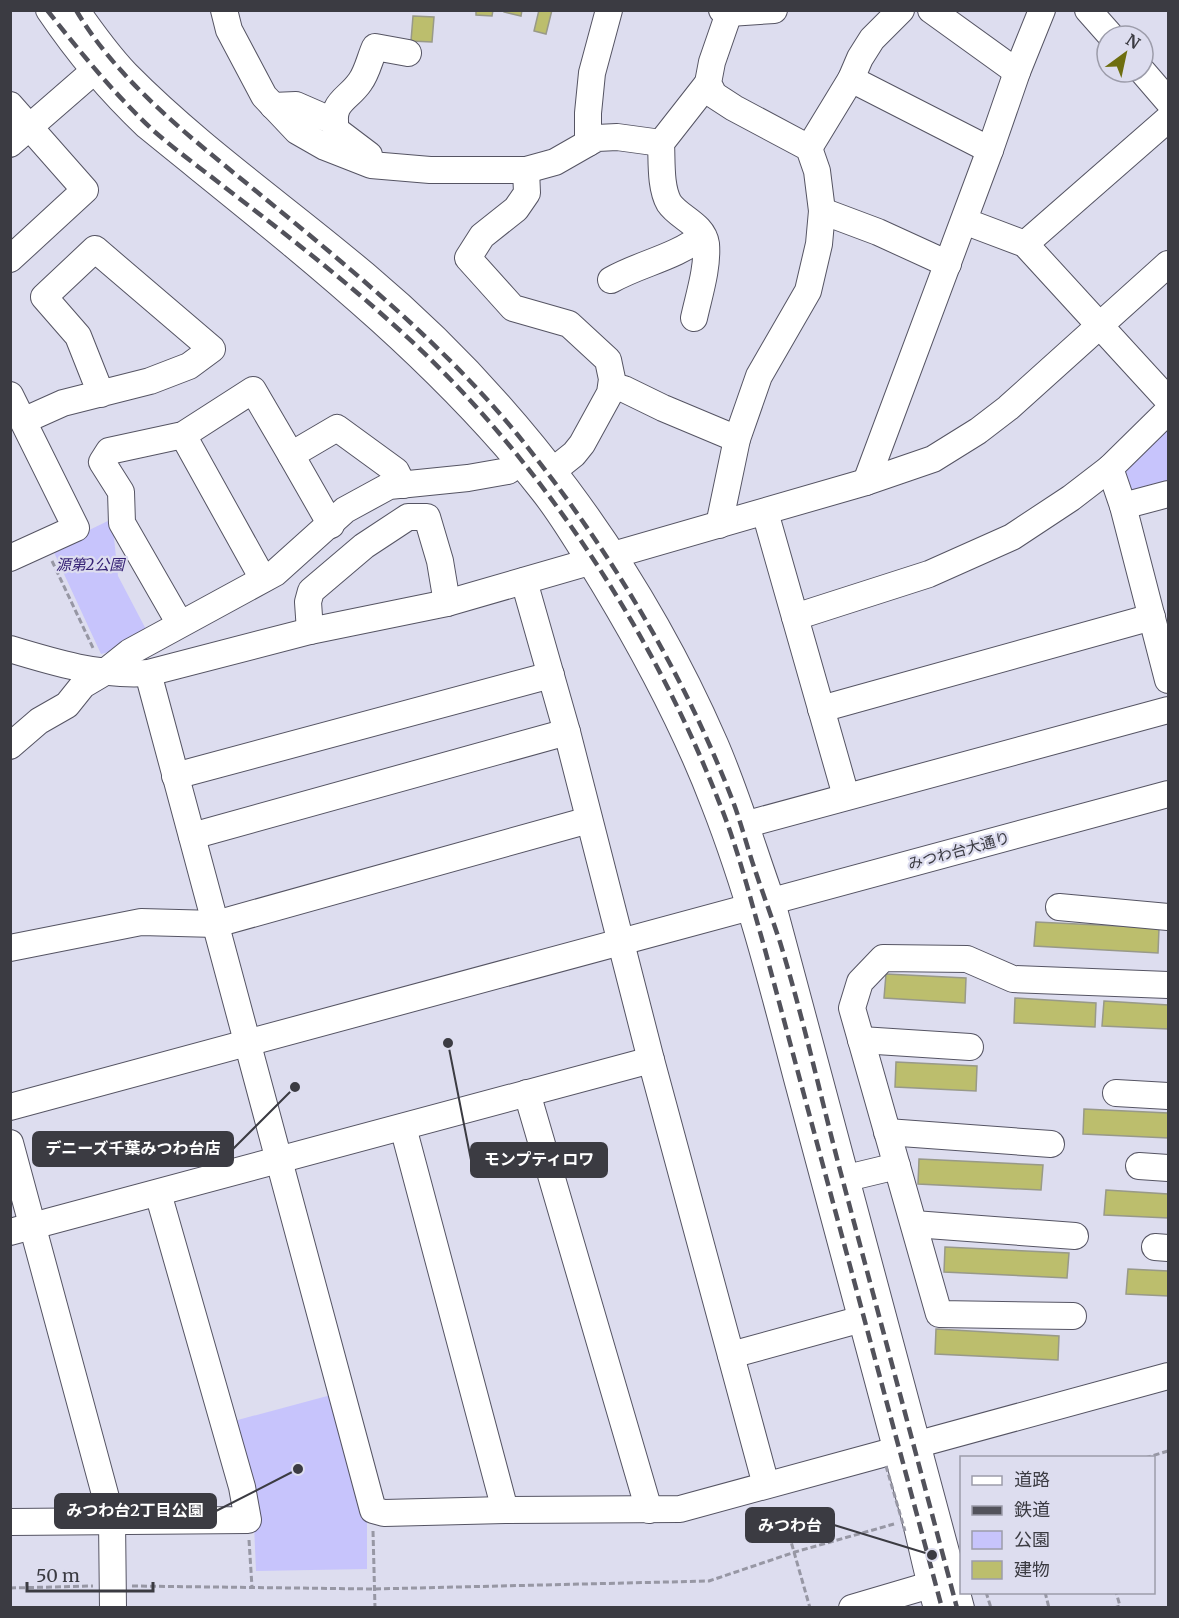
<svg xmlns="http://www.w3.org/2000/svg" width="1179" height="1618" font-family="Merriweather,'Noto Sans JP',serif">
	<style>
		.green { fill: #c7c4fc }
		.building { fill: #bcbe6d; stroke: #989988; stroke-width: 1.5 }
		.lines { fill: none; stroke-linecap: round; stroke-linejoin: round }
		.minor-casing { stroke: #555463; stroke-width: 28 }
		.path { stroke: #9797a4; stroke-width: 3; stroke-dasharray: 6 3; stroke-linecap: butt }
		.minor { stroke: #fff; stroke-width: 26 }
		.rail { stroke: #52525b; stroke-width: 4.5; stroke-dasharray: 12 6; stroke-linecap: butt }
		.path-bridge { stroke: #9797a4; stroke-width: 3; stroke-dasharray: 6 3; stroke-linecap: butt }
		.labels { text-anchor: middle; stroke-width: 4.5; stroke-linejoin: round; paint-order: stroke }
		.park-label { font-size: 15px; font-style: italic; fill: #352174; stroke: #ddddef }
		.street-label { font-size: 15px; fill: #3b3b42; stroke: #ddddef }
		.leader { fill: none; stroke: #3b3b42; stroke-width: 2 }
		.callout-dot { fill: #3b3b42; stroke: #ddddef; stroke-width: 2 }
		.callout { fill: #3b3b42; stroke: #3b3b42; stroke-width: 2 }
		.callout-label { font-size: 16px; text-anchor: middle; font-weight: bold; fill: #fff }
	</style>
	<rect width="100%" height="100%" fill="#ddddef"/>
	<g class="green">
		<polygon points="1168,423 1168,490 1131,500 1115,471"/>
		<polygon points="112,519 118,576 150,637 131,646 101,654 52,548"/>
		<polygon points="331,1395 367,1508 367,1569 256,1571 254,1525 234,1421"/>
	</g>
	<g class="building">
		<polygon points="476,10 493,10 492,16 476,15"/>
		<polygon points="504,10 522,10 521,16 504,12"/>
		<polygon points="539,10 552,10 546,34 534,31"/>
		<polygon points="413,16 434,17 432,42 411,41"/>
		<polygon points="1036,922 1159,928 1158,953 1034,946"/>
		<polygon points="886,974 966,978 965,1003 884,998"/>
		<polygon points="1015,998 1096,1003 1095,1027 1014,1023"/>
		<polygon points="1104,1001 1168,1005 1168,1029 1102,1026"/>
		<polygon points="896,1062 977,1066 976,1091 895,1087"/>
		<polygon points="1084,1109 1168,1113 1168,1138 1083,1134"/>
		<polygon points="919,1159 1043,1165 1041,1190 918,1184"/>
		<polygon points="1106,1190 1168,1194 1168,1218 1104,1215"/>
		<polygon points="945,1247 1069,1253 1067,1278 944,1272"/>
		<polygon points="1128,1269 1168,1271 1168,1296 1126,1294"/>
		<polygon points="936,1329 1059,1336 1058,1360 935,1354"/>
	</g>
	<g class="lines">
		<g class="minor-casing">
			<g id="minor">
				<path d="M49,10c29,43 61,81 98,116 140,114 284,223 396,365 23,29 42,63 62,95 42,70 80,141 109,217 36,92 60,188 85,283 39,143 77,286 115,429 8,31 14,62 23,93"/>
				<path d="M76,10c16,23 31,44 50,64 73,74 160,134 239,201 151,127 271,288 350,469 22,51 38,105 57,158l189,706"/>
				<polyline points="224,10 229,30 264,96 297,131 325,147 371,165 430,170 526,170 555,162 597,138 617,137 661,143"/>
				<polyline points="722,10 729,13 774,10"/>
				<polyline points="931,10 1017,72"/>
				<polyline points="1088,10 1111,36"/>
				<polyline points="1143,72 1168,101"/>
				<polyline points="851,79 990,150"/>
				<polyline points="10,105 85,190 10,259"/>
				<polyline points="273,106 296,105 335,122"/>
				<polyline points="588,143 588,113 592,73 609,10"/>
				<polyline points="10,144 94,71"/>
				<polyline points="809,148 851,79 860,58 872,39 901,10"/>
				<path d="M369,155l-33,-25c-6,-29 12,-30 24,-48 7,-9 10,-24 15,-35l33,6"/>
				<polyline points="526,170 527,193 516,209 482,236 468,258 513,308 569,324 608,360 612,379 610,393 582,444 574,454 554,470"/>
				<polyline points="822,211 878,232 948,264"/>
				<polyline points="964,221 1025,244 1168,400"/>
				<polyline points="1025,244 1168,119"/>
				<path d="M611,280c30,-17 64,-22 91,-44"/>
				<path d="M694,318c5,-23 14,-50 12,-74 -3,-20 -27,-26 -37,-41 -9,-16 -7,-42 -8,-60l47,-60"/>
				<polyline points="612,386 624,389 663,408 737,439"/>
				<polyline points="10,395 76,528 10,558"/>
				<polyline points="25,420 63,403 150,381 189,366 212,349 95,249 44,297 78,336 101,394"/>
				<polyline points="183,435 263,579"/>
				<polyline points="1110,468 1123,506 1168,680"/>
				<polyline points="866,482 990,150 1017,72 1042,10"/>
				<polyline points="1123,506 1168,494"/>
				<polyline points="765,512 846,796"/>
				<polyline points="331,525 291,455 337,428 396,471 403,485"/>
				<polyline points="719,525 737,439 759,376 808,291 819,244 822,211 817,171 809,148 734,108 714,95 708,83 712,62 729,13"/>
				<polyline points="524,581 567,732 651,1060 766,1485"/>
				<polyline points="795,617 929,574 1012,537 1071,498 1110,468 1168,411"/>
				<polyline points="180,624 122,523 121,492 102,462 109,451 183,435 253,390 291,455"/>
				<polyline points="310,631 308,602 311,591 364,546 408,517 427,517 440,561 447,603"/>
				<path d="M10,649c46,14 89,27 138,24l162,-42 137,-28 419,-121 67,-23 45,-28 30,-23 160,-144"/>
				<polyline points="148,673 373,1510 384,1513 505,1510 680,1509 1168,1376"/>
				<polyline points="821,709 1152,617"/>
				<polyline points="10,746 39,721 67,705 83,685 105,672 130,652 275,573 345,510 389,486 468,478 508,471 519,463"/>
				<polyline points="175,776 551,675"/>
				<polyline points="744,825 1168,710"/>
				<polyline points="192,836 567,732"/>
				<polyline points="1059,907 1168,917"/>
				<polyline points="10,948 141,922 216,924 589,820"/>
				<polyline points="861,1040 970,1047"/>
				<polyline points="527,1093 649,1510"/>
				<polyline points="1116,1093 1168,1096"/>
				<polyline points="10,1107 1168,794"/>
				<polyline points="403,1127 505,1510"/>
				<polyline points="887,1132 1051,1144"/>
				<polyline points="10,1143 112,1520 113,1608"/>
				<polyline points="1139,1166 1168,1168"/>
				<polyline points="847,1178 897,1166"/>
				<polyline points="914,1224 1075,1236"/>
				<polyline points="10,1232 651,1060"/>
				<polyline points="1155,1247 1168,1248"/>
				<polyline points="1073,1316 939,1314 852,1008 860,982 883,958 967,959 1013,979 1168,985"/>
				<polyline points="731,1355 862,1319"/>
				<polyline points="10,1522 248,1520 242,1487 158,1193"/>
				<polyline points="852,1608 930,1585"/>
			</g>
		</g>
		<g class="path">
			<polyline points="52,561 94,650"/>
			<polyline points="1145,1458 1168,1451"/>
			<polyline points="760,1510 766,1528 788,1531 810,1608"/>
			<polyline points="373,1531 375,1608"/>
			<polyline points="249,1540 252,1587"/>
			<polyline points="132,1586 374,1589 709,1581 795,1552 894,1524"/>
			<polyline points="10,1588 93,1586"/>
			<polyline points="986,1592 991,1608"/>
			<polyline points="1045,1592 1049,1608"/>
			<polyline points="1114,1608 1120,1606 1116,1592"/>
		</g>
		<use href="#minor" class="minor"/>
		<g class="rail">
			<path d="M47,10c34,43 68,85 108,122 23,20 48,38 72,57 57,44 114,88 168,137 140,125 256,301 324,476 19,46 31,96 45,144l178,662"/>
			<path d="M76,10c43,74 122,133 186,186 90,74 181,148 255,238 89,110 164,233 215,365 9,23 15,48 23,71 8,24 17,48 25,72 23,75 40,152 60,228 39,146 78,291 117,438"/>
		</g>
		<polyline class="path-bridge" points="886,1466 905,1531"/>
	</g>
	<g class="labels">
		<g class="park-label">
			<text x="90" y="570">源第2公園</text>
		</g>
		<g class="street-label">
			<text transform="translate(959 851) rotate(-15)" y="5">みつわ台大通り</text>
		</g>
	</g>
	<path class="leader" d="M295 1087L233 1149M448 1043L471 1160M298 1469L216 1511M932 1555L834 1525"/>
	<g class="callout-dot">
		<circle cx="295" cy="1087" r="6"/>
		<circle cx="448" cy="1043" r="6"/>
		<circle cx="298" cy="1469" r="6"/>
		<circle cx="932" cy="1555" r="6"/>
	</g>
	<g class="callout">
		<rect x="33" y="1132" width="200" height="34" rx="6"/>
		<rect x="471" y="1143" width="136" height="34" rx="6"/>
		<rect x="55" y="1494" width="161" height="34" rx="6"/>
		<rect x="746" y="1508" width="88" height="34" rx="6"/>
	</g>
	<g class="callout-label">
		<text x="133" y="1154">デニーズ千葉みつわ台店</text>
		<text x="539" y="1165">モンプティロワ</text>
		<text x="135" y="1516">みつわ台2丁目公園</text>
		<text x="790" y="1531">みつわ台</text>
	</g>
	<rect width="1179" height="1618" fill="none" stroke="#3b3b42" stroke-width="24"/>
	<rect x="960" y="1456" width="195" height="138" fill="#ddddef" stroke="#9c9caa" stroke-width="1.5"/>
	<rect x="972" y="1476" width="30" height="9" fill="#ffffff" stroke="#9c9caa" stroke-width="1.5"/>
	<text x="1014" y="1486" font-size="18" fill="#3b3b42">道路</text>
	<rect x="972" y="1506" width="30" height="9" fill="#52525b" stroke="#9c9caa" stroke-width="1.5"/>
	<text x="1014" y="1516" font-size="18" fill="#3b3b42">鉄道</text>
	<rect x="972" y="1531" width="30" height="18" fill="#c7c4fc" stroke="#9c9caa" stroke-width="1.5"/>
	<text x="1014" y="1546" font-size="18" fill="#3b3b42">公園</text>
	<rect x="972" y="1561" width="30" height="18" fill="#bcbe6d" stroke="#9c9caa" stroke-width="1.5"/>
	<text x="1014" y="1576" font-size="18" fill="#3b3b42">建物</text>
	<g transform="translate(1125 54) rotate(33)"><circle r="28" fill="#ddddef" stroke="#9c9caa" stroke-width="1.5"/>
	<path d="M0-4.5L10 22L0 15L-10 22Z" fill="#6e6e10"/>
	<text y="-9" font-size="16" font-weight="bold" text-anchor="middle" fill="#3b3b42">N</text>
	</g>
	<path d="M27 1582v9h126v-9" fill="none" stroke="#3b3b42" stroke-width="3"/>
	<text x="36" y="1582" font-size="18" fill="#3b3b42" stroke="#ddddef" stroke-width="4.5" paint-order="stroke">50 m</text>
</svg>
